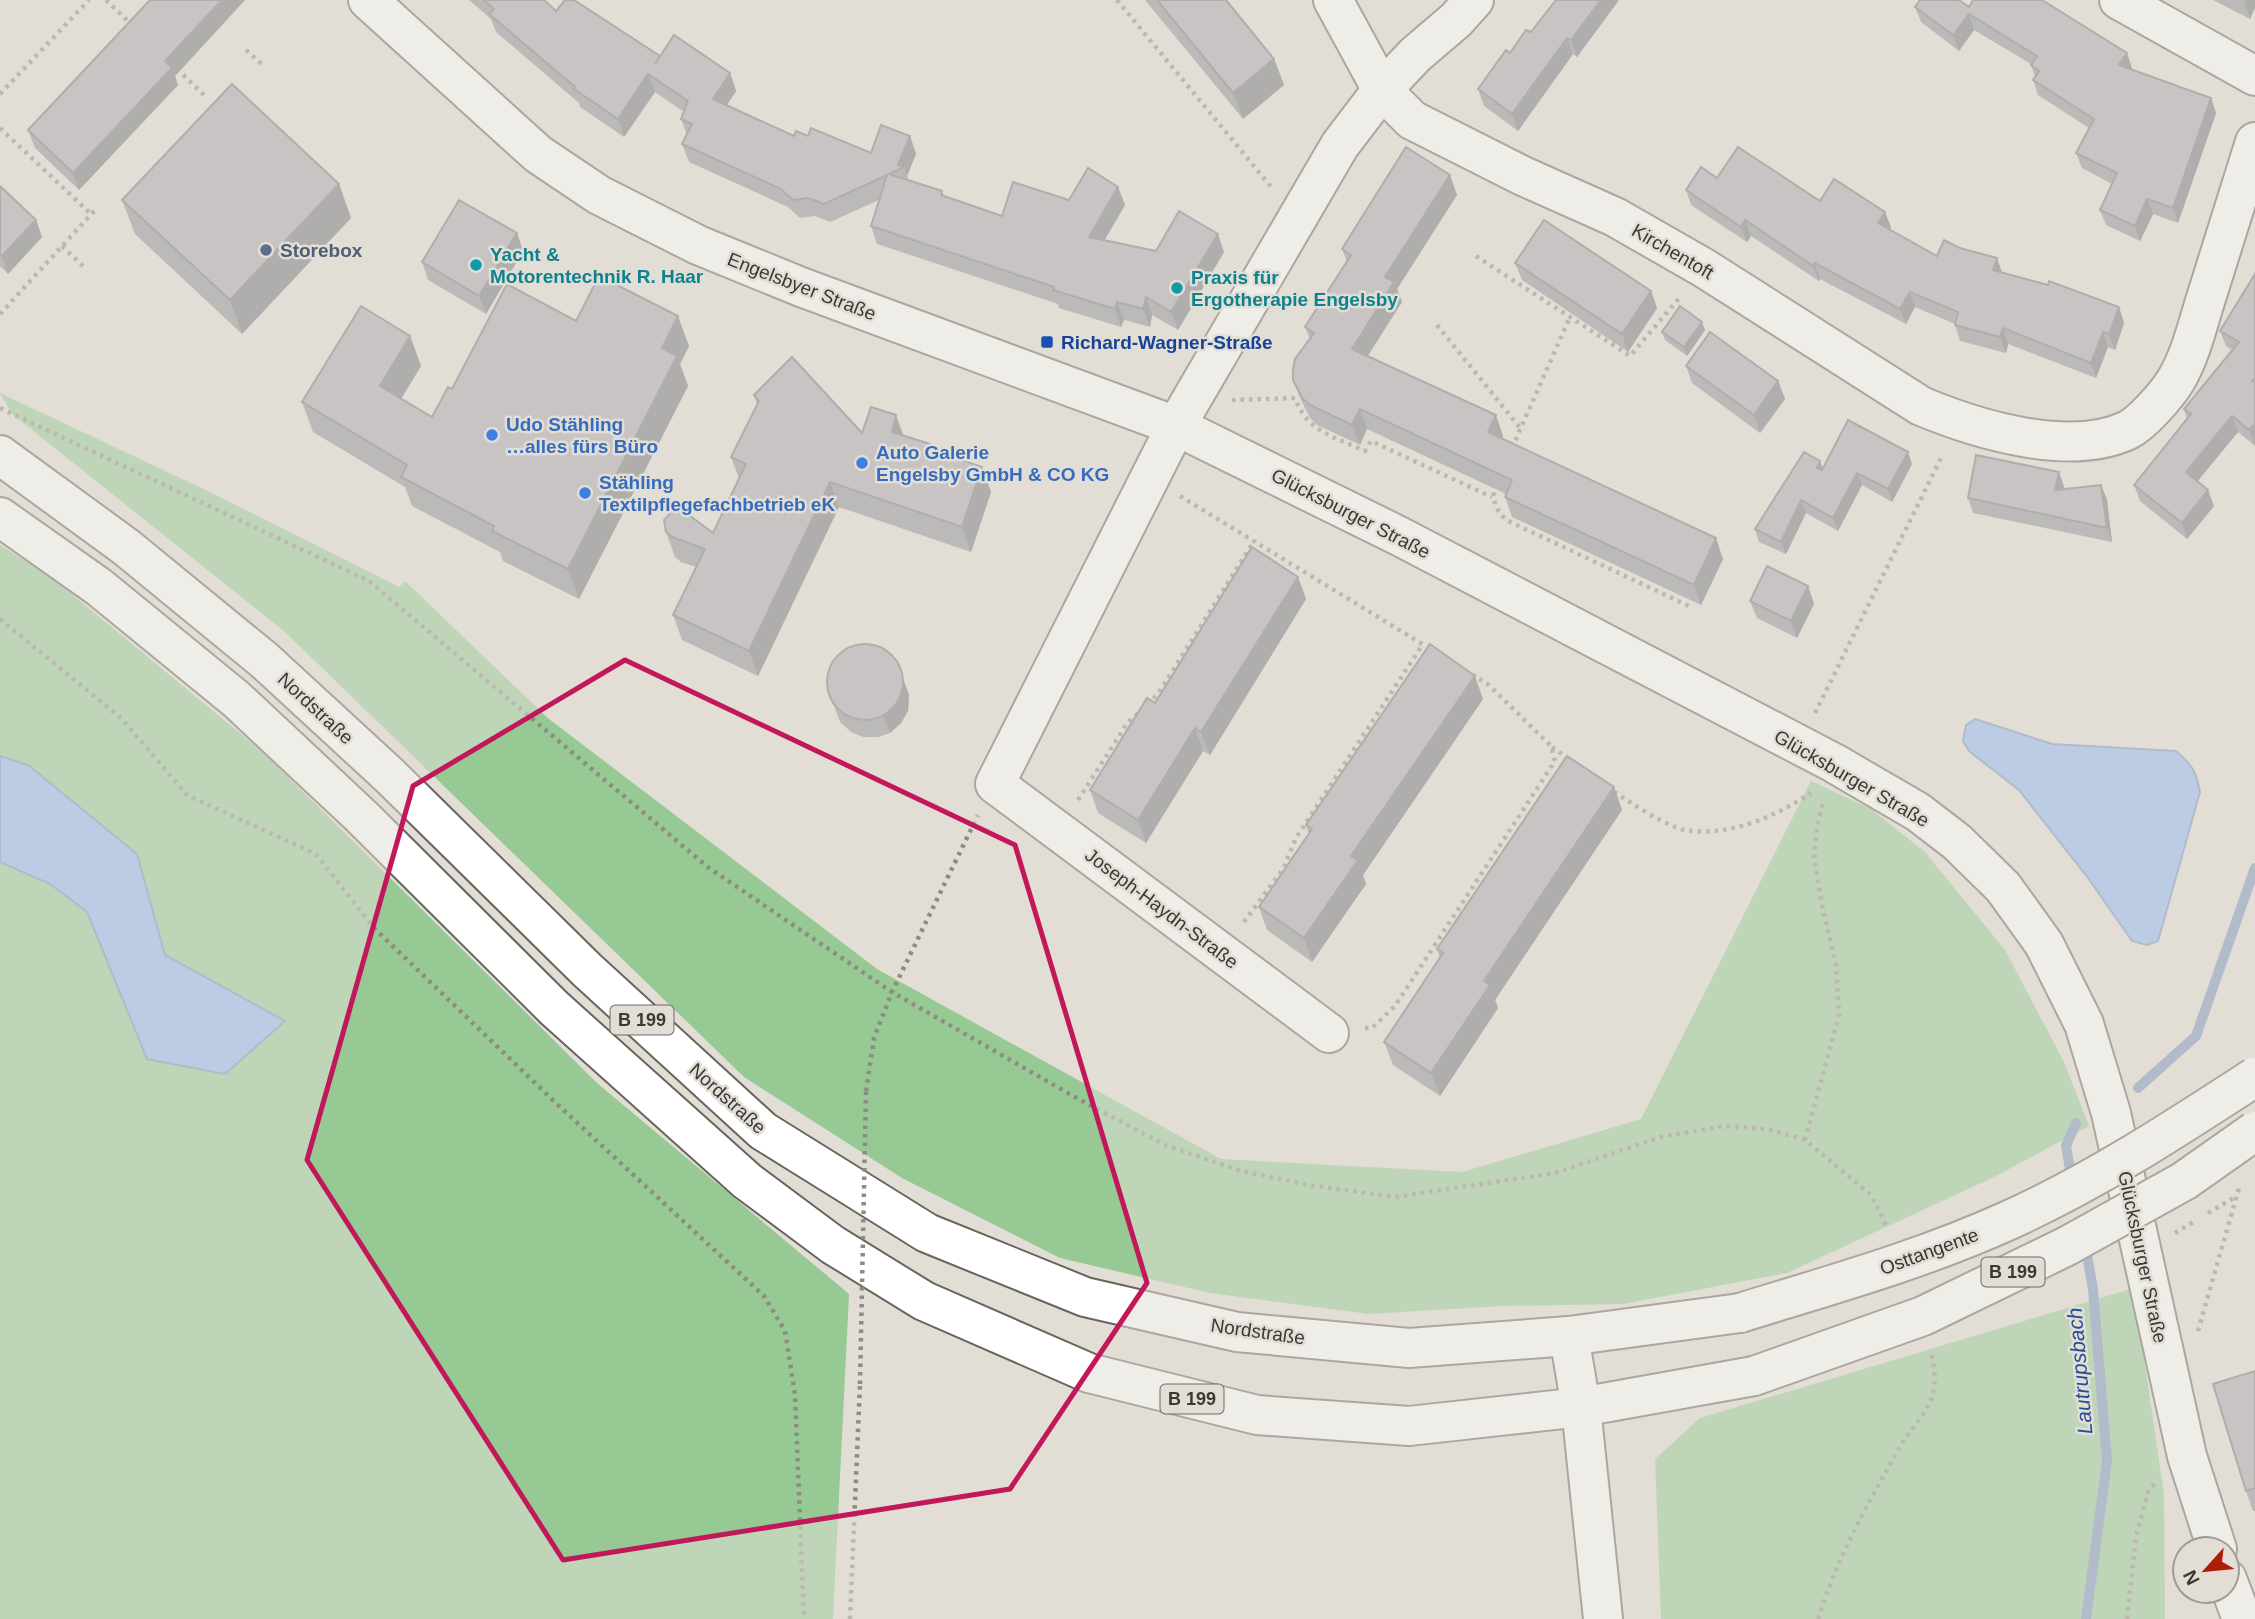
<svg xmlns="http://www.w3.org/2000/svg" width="2255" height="1619" font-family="Helvetica,sans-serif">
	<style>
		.green { fill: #96c994 }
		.water { fill: #8fb5f5; stroke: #7690bc; stroke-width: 2 }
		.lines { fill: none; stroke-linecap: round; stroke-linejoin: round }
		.stream { stroke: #7690bc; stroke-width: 10 }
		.minor-casing { stroke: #69655d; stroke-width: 42 }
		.major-casing { stroke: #69655d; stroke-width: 42 }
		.path { stroke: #8e8b85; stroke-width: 4.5; stroke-dasharray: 3.5 5; stroke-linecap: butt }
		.minor { stroke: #fff; stroke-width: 38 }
		.major { stroke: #fff; stroke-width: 38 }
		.major-bridge-casing { stroke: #69655d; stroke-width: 42; stroke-linecap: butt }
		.path-bridge { stroke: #8e8b85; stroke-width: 4.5; stroke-dasharray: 3.5 5; stroke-linecap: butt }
		.major-bridge { stroke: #fff; stroke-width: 38 }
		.wall { fill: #8f8e96 }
		.shaded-wall { fill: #74747a }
		.building { fill: #a6a5ae; stroke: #74747a; stroke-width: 2 }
		.marked { fill: none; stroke: #c2185b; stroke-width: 5; stroke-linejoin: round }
		.service-dot { fill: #5c6f8a; stroke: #e2ded5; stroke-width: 2.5 }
		.culture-dot { fill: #0f9aa8; stroke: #e2ded5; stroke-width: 2.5 }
		.transit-dot { fill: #1a4fb4; stroke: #e2ded5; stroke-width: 2.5 }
		.shop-dot { fill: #3f7fe0; stroke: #e2ded5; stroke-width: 2.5 }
		.labels { text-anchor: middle; stroke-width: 5; stroke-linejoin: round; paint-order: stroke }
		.shield { fill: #e2ded5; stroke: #6d6a66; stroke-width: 2 }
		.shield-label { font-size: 18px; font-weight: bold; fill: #3b3936 }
		.service-label { font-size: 19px; font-weight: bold; fill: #4e5e75; stroke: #e2ded5; text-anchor: start }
		.street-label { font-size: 19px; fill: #3b3936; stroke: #e2ded5 }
		.culture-label { font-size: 19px; font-weight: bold; fill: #0d838f; stroke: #e2ded5; text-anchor: start }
		.transit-label { font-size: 19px; font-weight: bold; fill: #164399; stroke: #e2ded5; text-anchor: start }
		.shop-label { font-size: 19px; font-weight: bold; fill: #366cbe; stroke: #e2ded5; text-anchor: start }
		.water-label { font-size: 21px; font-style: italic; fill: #224d97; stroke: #e2ded5 }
	</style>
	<rect width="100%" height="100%" fill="#e2ded5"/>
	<g class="green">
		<polygon points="0,393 214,494 399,587 405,581 549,719 877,969 1221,1159 1462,1172 1641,1119 1811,781 1871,809 1925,852 2005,950 2064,1062 2089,1126 1994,1177 1787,1273 1623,1304 1502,1306 1369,1314 1210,1293 1060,1258 902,1178 744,1077 285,632 12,414"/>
		<polygon points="0,545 51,577 265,754 597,1083 849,1294 833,1619 0,1619"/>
		<polygon points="2134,1288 2164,1495 2165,1619 1661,1619 1655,1459 1700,1418"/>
	</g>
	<g class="water">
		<path d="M1975,719l77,25 124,7c16,14 20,20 24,41l-42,149 -11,4 -15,-4 -44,-63 -69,-88 -50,-39 -6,-10 3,-16z"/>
		<polygon points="0,756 28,765 137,854 165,955 285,1021 225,1074 147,1059 87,912 50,884 0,862"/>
	</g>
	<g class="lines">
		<g class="stream">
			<polyline points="2138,1088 2196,1036 2255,868"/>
			<polyline points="2072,1180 2066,1146 2076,1123"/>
			<polyline points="2085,1244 2093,1289 2107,1461 2086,1619"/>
		</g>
		<g class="minor-casing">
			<g id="minor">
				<polyline points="368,0 538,154 599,195 698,245 801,287 1176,426 1399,536 1834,763 1918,812 1957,842 2003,887 2044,944 2084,1024 2111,1113 2187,1456 2217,1549"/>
				<path d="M1333,0l49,90 30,30 111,56 92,41 89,51 217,138c55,23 149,52 207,24 14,-7 39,-35 48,-50 15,-25 22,-57 31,-85 16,-51 32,-102 48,-153"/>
				<polyline points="2119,0 2255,76"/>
				<polyline points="1329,1033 995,784 1176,426 1340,145 1382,90 1415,55 1456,20 1474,0"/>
				<polyline points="2227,1579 2242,1619"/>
			</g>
		</g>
		<g class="major-casing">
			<g id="major">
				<polyline points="0,455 126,547 264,660 390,776 587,970 763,1131 927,1233 1085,1297 1237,1332 1409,1348 1569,1336 1740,1313"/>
				<polyline points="0,517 99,587 236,699 361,816 554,1008 747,1181 833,1245 924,1301 1089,1373 1257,1415 1409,1426 1581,1407 1754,1376"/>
				<polyline points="1569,1336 1581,1407 1603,1619"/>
			</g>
		</g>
		<g class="path">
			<polyline points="106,0 133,26"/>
			<polyline points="1117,0 1272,188"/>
			<polyline points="246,50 265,67"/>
			<polyline points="177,69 204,95"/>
			<polyline points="0,94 89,0"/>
			<polyline points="0,128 91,214"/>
			<polyline points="62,246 84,267"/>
			<polyline points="1476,256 1630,356 1681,296"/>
			<polyline points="0,314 96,209"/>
			<polyline points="1437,325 1521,429"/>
			<path d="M1232,400l63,-2c12,34 40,39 70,53l6,-10 121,56"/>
			<polyline points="0,408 369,581 709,868 892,992 1073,1096 1165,1145 1238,1170 1308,1185 1395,1197 1555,1173 1661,1137 1725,1126 1767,1129 1805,1140 1871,1195 1888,1229"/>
			<polyline points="1512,448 1570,317"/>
			<path d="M1496,484c-5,16 -1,24 10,36l183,86"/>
			<polyline points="1180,496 1432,650"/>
			<polyline points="0,619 122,719 187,795 316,854 373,927 558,1105 764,1296 785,1331 795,1395 804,1619"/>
			<polyline points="1148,705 1160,691 1254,541"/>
			<polyline points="1815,713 1943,454"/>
			<polyline points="1552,747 1570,760"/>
			<path d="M1614,792c16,10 53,35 71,38 44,7 90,-13 126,-37"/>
			<polyline points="1078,800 1128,722 1141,711"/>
			<polyline points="1244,922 1283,869 1296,838 1423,644"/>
			<polyline points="1365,1028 1372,1028 1395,1006 1555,761 1551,746 1489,685 1473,675"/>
			<polyline points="866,1091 874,1038 892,992 978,815"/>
			<polyline points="1805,1140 1839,1015 1836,965 1822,905 1814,857 1817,826 1824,799"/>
			<polyline points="2208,1213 2237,1196"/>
			<polyline points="2175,1233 2195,1221"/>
			<polyline points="2198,1331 2239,1188"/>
			<polyline points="850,1619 860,1384"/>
			<path d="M1818,1619c20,-64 53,-122 86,-179 8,-12 19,-23 25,-36 8,-14 6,-37 2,-52"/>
			<polyline points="2127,1619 2136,1536 2149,1489 2157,1482"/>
		</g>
		<use href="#minor" class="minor"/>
		<use href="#major" class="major"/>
		<g class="major-bridge-casing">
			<g id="major-bridge">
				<path d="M1740,1313c90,-28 181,-53 267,-92 87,-39 168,-92 248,-144"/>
				<polyline points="1754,1376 1923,1316 2067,1246 2184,1181 2255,1131"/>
			</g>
		</g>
		<polyline class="path-bridge" points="860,1384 866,1091"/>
		<use href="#major-bridge" class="major-bridge"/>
	</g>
	<g class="wall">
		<polygon points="150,0 245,0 175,76 178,85 79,190 35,148 28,130"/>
		<polygon points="469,0 544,0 556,11 660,56 730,73 736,91 727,105 794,136 808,136 871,153 910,136 916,154 907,176 909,180 942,191 944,196 1002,216 1118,187 1125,205 1104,240 1156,251 1224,252 1178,330 1152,315 1150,327 1124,320 1121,327 1059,308 1058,304 877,244 871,226 879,200 830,222 815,216 800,218 788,207 689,162 682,144 687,135 681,119 684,112 655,92 624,137 580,107 579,103 496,32 491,19"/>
		<polygon points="1145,0 1226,0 1274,59 1284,85 1243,119"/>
		<polygon points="1619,0 1577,57 1573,54 1518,131 1484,106 1478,89 1531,32"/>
		<polygon points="2213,0 2255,0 2250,19"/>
		<polygon points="1915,7 1969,7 2132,68 2131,70 2211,98 2216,113 2178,223 2153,214 2140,241 2106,225 2100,210 2112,184 2082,168 2076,153 2089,128 2038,95 2033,80 2035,77 2031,65 2031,64 1974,30 1959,51 1921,22"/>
		<polygon points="1717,178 1820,201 1891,227 1889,229 1937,256 1960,248 1997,258 2002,273 2119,307 2124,323 2115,350 2108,347 2096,378 2008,344 2006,353 1960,341 1955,325 1955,324 1915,307 1906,324 1820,279 1819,281 1751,236 1747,242 1691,205 1686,190"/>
		<polygon points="339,184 351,218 242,334 135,234 122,200"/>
		<polygon points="0,186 36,220 42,237 8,274 0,266"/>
		<polygon points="1457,195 1397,289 1402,302 1368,356 1503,436 1502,439 1723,559 1701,605 1512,517 1505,497 1506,494 1367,429 1360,445 1317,425 1310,418 1301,400 1293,380 1310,339 1305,327 1347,262 1342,249"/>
		<polygon points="517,233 523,251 486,314 428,280 422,262"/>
		<polygon points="1515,263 1651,291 1657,308 1628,352 1522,280"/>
		<polygon points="2255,274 2255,446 2238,432 2197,481 2214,506 2187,539 2140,501 2134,485 2187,419 2184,409 2232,350 2226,346 2220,331"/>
		<polygon points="576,321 689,346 680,364 688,386 579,599 503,561 500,552 412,506 405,487 313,432 302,402 410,336 421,366 401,399 432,417 452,389"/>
		<polygon points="1705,330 1687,356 1665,340 1662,332"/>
		<polygon points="1686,366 1778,381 1785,399 1760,433 1692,383"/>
		<polygon points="754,395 862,433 903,435 932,449 991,492 971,552 839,507 758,676 682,640 673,615 696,567 681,562 675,557 666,532 713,533 739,479 731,457 757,404"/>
		<polygon points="1912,464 1892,502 1862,485 1838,531 1806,513 1786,554 1759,542 1755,529 1823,468"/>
		<polygon points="2059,472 2064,487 2063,489 2101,485 2107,500 2112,542 1973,513 1968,498"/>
		<polygon points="1298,577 1306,599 1210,755 1203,751 1146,843 1098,813 1090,790 1155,703"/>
		<polygon points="1808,586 1814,604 1797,638 1757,618 1750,601"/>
		<polygon points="827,687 909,695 908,711 901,723 890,733 878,737 863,737 851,732 840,722"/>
		<polygon points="1483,699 1363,875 1366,884 1312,962 1267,930 1259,907 1309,834 1306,825"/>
		<polygon points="1614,787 1622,810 1495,1000 1498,1008 1440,1096 1393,1065 1384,1042 1440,958 1437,949"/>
		<polygon points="2255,1371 2255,1511 2253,1511 2246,1491"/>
	</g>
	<g class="shaded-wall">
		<polygon points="222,0 245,0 175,76 178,85 79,190 73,173 165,61"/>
		<polygon points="1601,0 1619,0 1577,57 1571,40"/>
		<polygon points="2245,0 2255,0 2255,8 2250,19 2244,2"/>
		<polygon points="1969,14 1974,30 1959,51 1953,35"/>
		<polygon points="1567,38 1573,54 1518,131 1512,114"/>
		<polygon points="2127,53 2132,68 2124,81 2119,65"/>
		<polygon points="1274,59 1284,85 1243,119 1233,93"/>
		<polygon points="730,73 736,91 719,117 713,99"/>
		<polygon points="648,74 655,92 624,137 618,119"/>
		<polygon points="2211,98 2216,113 2178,223 2173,208"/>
		<polygon points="910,136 916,154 907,176 904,167 898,165"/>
		<polygon points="1450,175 1457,195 1397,289 1402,302 1359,369 1352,349 1385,277"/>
		<polygon points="339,184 351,218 242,334 230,300"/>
		<polygon points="1118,187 1125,205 1096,255 1089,237"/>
		<polygon points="2147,199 2153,214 2140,241 2135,226"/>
		<polygon points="1885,212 1891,227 1884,238 1878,223"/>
		<polygon points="36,220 42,237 8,274 2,256"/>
		<polygon points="1745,220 1751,236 1747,242 1741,227"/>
		<polygon points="517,233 523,251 486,314 479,296"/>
		<polygon points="1218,234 1224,252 1178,330 1171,312"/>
		<polygon points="1997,258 2002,273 1993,270"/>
		<polygon points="1815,263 1820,279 1819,281 1813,266"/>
		<polygon points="1651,291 1657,308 1628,352 1622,334"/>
		<polygon points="1910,292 1915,307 1906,324 1900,309"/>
		<polygon points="1146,297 1152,315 1150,327 1143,309"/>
		<polygon points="1117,302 1124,320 1121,327 1115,309"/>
		<polygon points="2119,307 2124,323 2115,350 2109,334"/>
		<polygon points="678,316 689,346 680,364 688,386 579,599 568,569 662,348"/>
		<polygon points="1702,322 1705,330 1687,356 1684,347"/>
		<polygon points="2003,328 2008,344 2006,353 2000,337"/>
		<polygon points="2103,332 2108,347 2096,378 2091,363"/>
		<polygon points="410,336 421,366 391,415 380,386"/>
		<polygon points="1778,381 1785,399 1760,433 1754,415"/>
		<polygon points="1360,409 1367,429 1360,445 1352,425"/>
		<polygon points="896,415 905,440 892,432"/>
		<polygon points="1496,415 1503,436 1496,453 1488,432"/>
		<polygon points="2232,416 2238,432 2192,488 2186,472"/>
		<polygon points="2255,423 2255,445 2249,430"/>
		<polygon points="1908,452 1912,464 1892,502 1888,489"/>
		<polygon points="1820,461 1825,473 1817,468"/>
		<polygon points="982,467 991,492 971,552 962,527"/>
		<polygon points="2059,472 2064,487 2060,505 2055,490"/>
		<polygon points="1857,473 1862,485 1838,531 1833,518"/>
		<polygon points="830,482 839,507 758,676 749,651"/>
		<polygon points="2101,485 2107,500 2112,542 2107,528"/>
		<polygon points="2208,490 2214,506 2187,539 2182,523"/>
		<polygon points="1801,500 1806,513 1786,554 1781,542"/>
		<polygon points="1716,538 1723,559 1701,605 1694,585"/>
		<polygon points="1298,577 1306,599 1210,755 1201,732"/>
		<polygon points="1808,586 1814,604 1797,638 1791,621"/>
		<polygon points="1475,676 1483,699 1363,875 1366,884 1312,962 1304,938 1351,856"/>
		<polygon points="903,678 909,695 908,711 901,723 890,733 883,715"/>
		<polygon points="1195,728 1203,751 1146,843 1138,820"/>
		<polygon points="1614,787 1622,810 1495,1000 1498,1008 1440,1096 1431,1073 1484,981"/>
	</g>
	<g class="building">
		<polygon points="150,0 222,0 165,61 172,68 73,173 28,130"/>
		<polygon points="483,0 544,0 556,11 565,0 574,0 660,56 655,64 674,35 730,73 713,99 794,136 796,131 808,136 811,128 871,153 881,125 910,136 898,165 904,167 889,174 942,191 941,195 1002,216 1013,182 1069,200 1088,168 1118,187 1089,237 1156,251 1179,211 1218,234 1171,312 1146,297 1143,309 1117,302 1115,309 1053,290 1054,287 871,226 887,175 824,204 808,198 793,200 781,189 682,144 692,124 681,119 688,101 648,74 618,119 574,89 575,87 489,14 494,9"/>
		<polygon points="1157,0 1226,0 1274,59 1233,93"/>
		<polygon points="1556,0 1601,0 1571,40 1567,38 1512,114 1478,89 1506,50 1510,53 1526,30 1531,32"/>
		<polygon points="1920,0 1959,0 1969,7 1973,0 2042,0 2127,53 2119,65 2211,98 2173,208 2147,199 2135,226 2100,210 2117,173 2076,153 2094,119 2033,80 2039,71 2031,65 2037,56 1969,14 1953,35 1915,7"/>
		<polygon points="232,84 339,184 230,300 122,200"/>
		<polygon points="1406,147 1450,175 1385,277 1394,282 1352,349 1496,415 1488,432 1716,538 1694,585 1505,497 1512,480 1360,409 1352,425 1310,405 1302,398 1293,380 1293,370 1295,359 1314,333 1305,327 1351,255 1342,249"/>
		<polygon points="1738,147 1820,201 1834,179 1885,212 1878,223 1937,256 1944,240 1960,248 1997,258 1993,270 2048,285 2049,281 2119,307 2109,334 2103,332 2091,363 2003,328 2000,337 1955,325 1958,312 1910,292 1900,309 1815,263 1813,266 1745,220 1741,227 1686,190 1701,167 1717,178"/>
		<polygon points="0,186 36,220 2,256 0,255"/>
		<polygon points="459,200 517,233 479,296 422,262"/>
		<polygon points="1544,220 1651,291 1622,334 1515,263"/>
		<polygon points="2255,274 2255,377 2252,381 2255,383 2255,423 2249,430 2232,416 2186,472 2208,490 2182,523 2134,485 2191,414 2184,409 2239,342 2220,331"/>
		<polygon points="599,276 678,316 662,348 677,356 568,569 492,531 494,526 401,477 407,465 302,402 361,306 410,336 380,386 432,417 448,387 452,389 507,284 576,321"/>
		<polygon points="1680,306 1702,322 1684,347 1662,332"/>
		<polygon points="1710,332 1778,381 1754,415 1686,366"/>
		<polygon points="792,357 862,433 871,407 896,415 892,432 930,444 929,448 982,467 962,527 830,482 749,651 673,615 705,549 672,537 666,532 664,520 674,509 685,512 713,533 746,464 731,457 759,401 754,395"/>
		<polygon points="1848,420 1908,452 1888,489 1857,473 1833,518 1801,500 1781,542 1755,529 1804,452 1820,461 1817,468 1822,470"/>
		<polygon points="1976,455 2059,472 2055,490 2101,485 2107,528 1968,498"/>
		<polygon points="1252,547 1298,577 1201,732 1195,728 1138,820 1090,790 1147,698 1155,703"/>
		<polygon points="1767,566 1808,586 1791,621 1750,601"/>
		<polygon points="1430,644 1475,676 1351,856 1358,860 1304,938 1259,907 1312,829 1306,825"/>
		<circle cx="865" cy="682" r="38"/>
		<polygon points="1567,756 1614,787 1484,981 1490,985 1431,1073 1384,1042 1443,953 1437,949"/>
		<polygon points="2255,1371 2255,1488 2246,1491 2213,1384"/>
	</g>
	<path d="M0 0H2255V1619H0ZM625,660l390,185 132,438 -137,206 -447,71 -256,-400 106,-374z" fill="#e2ded5" fill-opacity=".55" fill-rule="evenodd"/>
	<path class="marked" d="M625,660l390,185 132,438 -137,206 -447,71 -256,-400 106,-374z"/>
	<circle class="service-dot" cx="266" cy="250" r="7"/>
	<g class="culture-dot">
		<circle cx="476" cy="265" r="7"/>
		<circle cx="1177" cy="288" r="7"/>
	</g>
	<rect class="transit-dot" x="1040" y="335" width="14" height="14" rx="3.5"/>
	<g class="shop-dot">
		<circle cx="492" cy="435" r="7"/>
		<circle cx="862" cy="463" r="7"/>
		<circle cx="585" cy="493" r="7"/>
	</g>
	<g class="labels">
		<g class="shield">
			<rect x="610.5" y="1005.5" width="63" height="29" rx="5"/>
			<rect x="1981.5" y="1257.5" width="63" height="29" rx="5"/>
			<rect x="1160.5" y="1384.5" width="63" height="29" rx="5"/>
		</g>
		<g class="shield-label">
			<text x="642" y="1026">B 199</text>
			<text x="2013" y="1278">B 199</text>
			<text x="1192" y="1405">B 199</text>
		</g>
		<g class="service-label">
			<text x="280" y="257">Storebox</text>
		</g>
		<g class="street-label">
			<text transform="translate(1673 251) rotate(30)" y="7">Kirchentoft</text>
			<text transform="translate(802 286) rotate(21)" y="7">Engelsbyer Straße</text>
			<text transform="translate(1351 513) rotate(27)" y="7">Glücksburger Straße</text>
			<text transform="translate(316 708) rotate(43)" y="7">Nordstraße</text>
			<text transform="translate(1852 778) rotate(30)" y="7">Glücksburger Straße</text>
			<text transform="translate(1162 908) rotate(37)" y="7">Joseph-Haydn-Straße</text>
			<text transform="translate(728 1098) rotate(42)" y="7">Nordstraße</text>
			<text transform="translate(1929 1251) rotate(-20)" y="7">Osttangente</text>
			<text transform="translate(2143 1257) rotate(78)" y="7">Glücksburger Straße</text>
			<text transform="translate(1258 1331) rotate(8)" y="7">Nordstraße</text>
		</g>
		<g class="culture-label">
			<text x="490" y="261">Yacht &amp;<tspan x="490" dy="22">Motorentechnik R. Haar</tspan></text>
			<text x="1191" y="284">Praxis für<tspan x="1191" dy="22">Ergotherapie Engelsby</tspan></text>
		</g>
		<g class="transit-label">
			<text x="1061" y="349">Richard-Wagner-Straße</text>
		</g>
		<g class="shop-label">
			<text x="506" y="431">Udo Stähling<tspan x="506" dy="22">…alles fürs Büro</tspan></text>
			<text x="876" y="459">Auto Galerie<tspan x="876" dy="22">Engelsby GmbH &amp; CO KG</tspan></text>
			<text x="599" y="489">Stähling<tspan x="599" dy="22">Textilpflegefachbetrieb eK</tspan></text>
		</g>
		<g class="water-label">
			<text transform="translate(2080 1371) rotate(-95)" y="7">Lautrupsbach</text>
		</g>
	</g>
	<g transform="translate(2206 1570) rotate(243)"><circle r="33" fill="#e2ded5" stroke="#9f9c95" stroke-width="2"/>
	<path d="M0-5L12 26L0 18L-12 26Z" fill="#ad1e09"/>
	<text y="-10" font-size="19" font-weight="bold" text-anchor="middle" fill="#3b3936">N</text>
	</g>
</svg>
